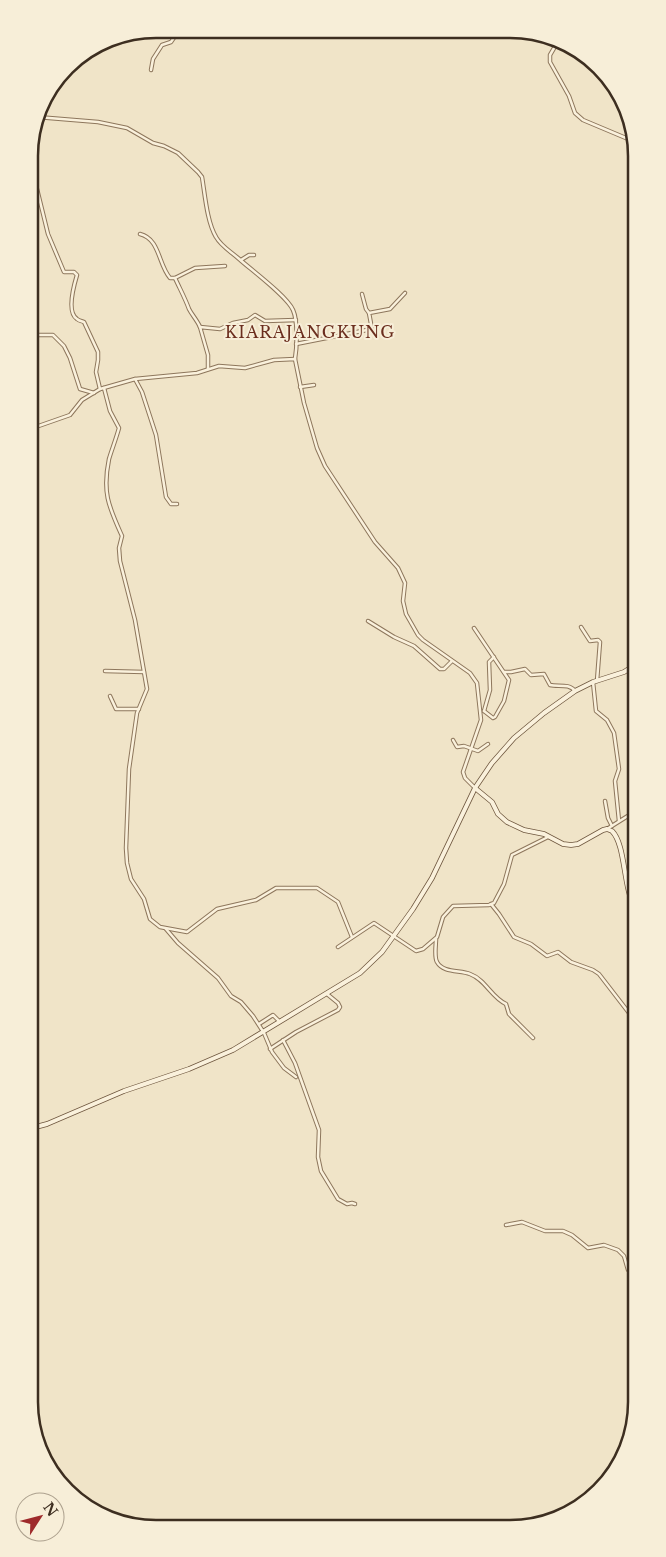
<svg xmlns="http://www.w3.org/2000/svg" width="666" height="1557" font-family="'Libre Baskerville',serif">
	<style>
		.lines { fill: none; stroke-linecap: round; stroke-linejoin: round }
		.street-casing { stroke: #8d765c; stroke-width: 4.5 }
		.secondary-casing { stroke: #6f573f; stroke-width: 5.5 }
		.street { stroke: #faf1dc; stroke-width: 2.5 }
		.secondary { stroke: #faf1dc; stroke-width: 4 }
		.labels { text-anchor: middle; stroke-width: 4; stroke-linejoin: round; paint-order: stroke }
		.quarter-label { font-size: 16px; letter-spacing: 1px; fill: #6b2e1e; stroke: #f7eed8 }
		.rim { fill: none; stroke: #3d2e20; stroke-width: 2.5 }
	</style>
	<rect width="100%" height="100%" fill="#f0e4c8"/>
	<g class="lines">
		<g class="street-casing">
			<g id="street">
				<polyline points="557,43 550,55 550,62 569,96 575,113 583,120 633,141"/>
				<polyline points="151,70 153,59 162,45 171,42 180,29"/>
				<path d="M37,117l61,5 29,6 26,15 11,3 14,7 20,19 4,5c3,18 5,45 14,60 5,9 14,14 22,21 12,11 49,38 55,52 5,11 4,37 2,49"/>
				<path d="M29,175l8,14 11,45 16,38h10l3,3c-3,10 -11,37 0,44 2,2 5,2 7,3l14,30v8l-2,12 4,17"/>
				<path d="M140,234c20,5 18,30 30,44h5l20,-10 30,-2"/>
				<polyline points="241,260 249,255 254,255"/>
				<path d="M175,278c5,11 10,20 14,31 3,6 8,11 11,18"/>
				<polyline points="362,294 366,309 369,313"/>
				<polyline points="30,330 34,335 53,335 64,346 70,358 80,389 94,393"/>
				<polyline points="296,344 372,329 369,313 390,309 405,293"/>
				<polyline points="208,369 208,355 200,327 220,329 233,323 248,320 255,315 265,321 296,320"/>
				<polyline points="135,379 142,392 156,435 166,497 171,504 177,504"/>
				<polyline points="300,387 314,385"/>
				<path d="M104,388l6,23 9,17c-3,11 -7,21 -10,31 -7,34 0,48 13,77l-3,12 1,13 15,59 12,69 -10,24 -8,56 -3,79 1,15 4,16 13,20 6,20 10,8 27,5 30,-23 39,-9 20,-12h41l21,14 14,35"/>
				<polyline points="30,429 70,415 82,400 100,389 135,379 197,373 219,366 245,368 274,360 295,359 304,403 317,448 325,466 375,542 398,568 405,583 403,601 406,614 418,635 423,640 470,673 477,683 481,720 463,772 465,778 475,788"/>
				<polyline points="30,469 35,472"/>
				<polyline points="368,621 394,637 414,646 440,669 444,669 452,661"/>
				<polyline points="581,627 590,641 598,640 600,642 597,681"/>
				<polyline points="474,628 509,680 504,701 495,717 493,718 484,711"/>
				<polyline points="105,671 144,672"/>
				<path d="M504,672h7l14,-3 6,6 13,-1 6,11c8,2 19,-2 25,6"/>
				<polyline points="593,682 596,711 607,720 614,733 619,769 615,781 619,821"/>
				<polyline points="110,696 116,709 139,709"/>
				<polyline points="484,711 490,690 489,662 494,657"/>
				<polyline points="453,740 457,747 464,746 478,751 488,744"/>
				<polyline points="605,801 608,818 612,826"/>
				<polyline points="607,829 631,814 635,814"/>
				<polyline points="491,904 499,914 514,937 531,944 547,956 558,952 571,962 593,970 599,974 636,1022"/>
				<polyline points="166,929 178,943 218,978 231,996 241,1002 253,1016 264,1033 272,1052 284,1068 296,1077"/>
				<path d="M436,939c0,6 -2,18 1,23 6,11 23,8 33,12 16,6 21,23 36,30l3,10 24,24"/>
				<polyline points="338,947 374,923 416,951 423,949 437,937 443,917 453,906 489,905 494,903 504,884 512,855 548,837"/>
				<polyline points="259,1024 273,1015 279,1021"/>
				<polyline points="283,1040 295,1063 319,1130 318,1157 321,1171 338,1199 347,1204 352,1203 355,1204"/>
				<polyline points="270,1049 296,1032 338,1010 340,1007 338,1003 327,994"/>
				<polyline points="506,1225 522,1222 545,1231 563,1231 572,1235 588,1248 604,1245 618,1250 624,1256 628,1270 637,1276"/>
			</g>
		</g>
		<g class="secondary-casing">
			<g id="secondary">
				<path d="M475,788l17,14 6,12 9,8 17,8 20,4 19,10 8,1 7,-1 25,-14 4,-1 5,2c14,14 11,58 23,76"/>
				<polyline points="32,1128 47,1124 124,1091 189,1069 233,1050 360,973 382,952 413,909 432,878 475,788 492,763 514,738 544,713 575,691 593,682 624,672 635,665"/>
			</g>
		</g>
		<use href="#street" class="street"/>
		<use href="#secondary" class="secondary"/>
	</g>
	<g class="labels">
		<g class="quarter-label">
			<text x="310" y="338">KIARAJANGKUNG</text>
		</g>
	</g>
	<path d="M0 0H666V1557H0ZM156 38H510A118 118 0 0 1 628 156V1402A118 118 0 0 1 510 1520H156A118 118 0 0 1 38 1402V156A118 118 0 0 1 156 38Z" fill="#f7eed8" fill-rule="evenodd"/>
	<path class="rim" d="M156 38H510A118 118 0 0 1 628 156V1402A118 118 0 0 1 510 1520H156A118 118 0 0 1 38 1402V156A118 118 0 0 1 156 38Z"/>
	<g transform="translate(40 1517) rotate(54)"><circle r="24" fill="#f7eed8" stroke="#ada18e"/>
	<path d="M0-4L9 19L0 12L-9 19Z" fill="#9e2a2b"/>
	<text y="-8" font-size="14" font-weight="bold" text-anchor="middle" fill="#3d2e20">N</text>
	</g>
</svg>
